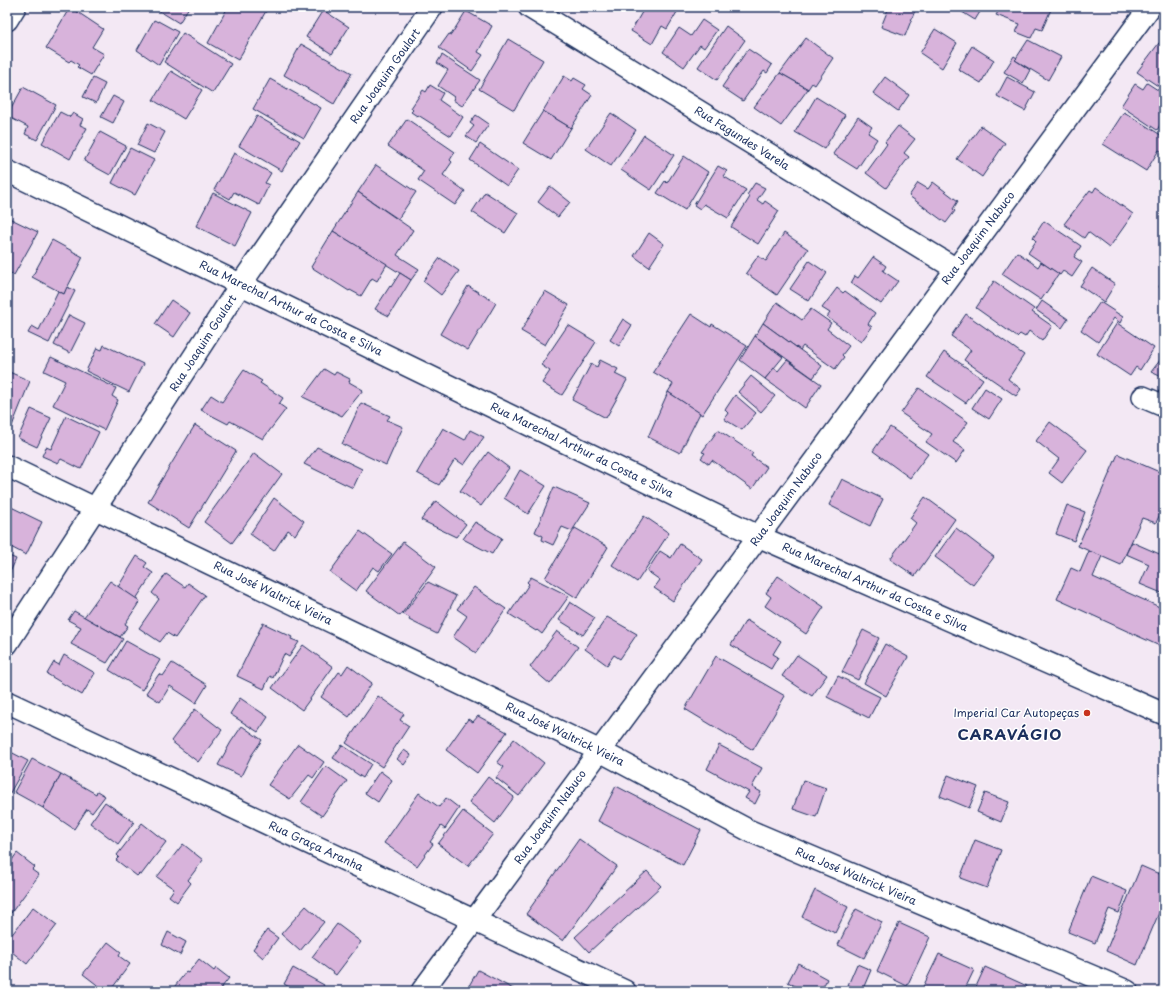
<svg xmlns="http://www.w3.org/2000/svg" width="1171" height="998" font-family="'Playpen Sans',sans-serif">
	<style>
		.building { fill: #d8b3db; stroke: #1b2f5e }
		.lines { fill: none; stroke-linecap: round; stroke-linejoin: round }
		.street-casing { stroke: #1b2f5e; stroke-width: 24 }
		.street { stroke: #fff; stroke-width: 21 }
		.poi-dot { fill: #c8321e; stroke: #fff; stroke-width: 1.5 }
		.labels { text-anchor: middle; stroke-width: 3; stroke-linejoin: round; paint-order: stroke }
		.street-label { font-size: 11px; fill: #1b2f5e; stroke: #fff }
		.poi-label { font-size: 11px; fill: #1b2f5e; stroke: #fff; text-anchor: end }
		.district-label { font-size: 15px; font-weight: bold; letter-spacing: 1px; fill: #1b2f5e; stroke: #fff }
	</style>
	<rect width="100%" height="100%" fill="#f3e8f4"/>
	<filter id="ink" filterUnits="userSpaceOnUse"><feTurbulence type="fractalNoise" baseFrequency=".025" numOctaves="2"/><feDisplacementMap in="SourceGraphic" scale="8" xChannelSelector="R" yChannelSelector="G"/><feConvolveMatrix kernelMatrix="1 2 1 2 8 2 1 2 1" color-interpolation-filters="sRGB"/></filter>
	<g filter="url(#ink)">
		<g class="building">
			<polygon points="70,7 103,29 92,47 104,54 91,75 77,67 79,65 71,60 69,62 46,48"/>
			<polygon points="153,7 189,7 179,23"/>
			<polygon points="228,7 260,7 266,11 238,60 208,43"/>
			<polygon points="645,7 680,7 667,29 662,26 652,44 631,31"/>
			<polygon points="889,7 916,8 905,36 881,27"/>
			<polygon points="954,7 983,7 975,20"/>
			<polygon points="1001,7 1052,7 1042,30 1036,28 1031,38 1016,32 1020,24 996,15"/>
			<polygon points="323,10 349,27 332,54 306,37"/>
			<polygon points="466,11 492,26 478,52 483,55 472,71 439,48 449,34 451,35"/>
			<polygon points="154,20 158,22 158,21 178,32 159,65 137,50"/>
			<polygon points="702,20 717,30 704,48 700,45 684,67 663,52 679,28 691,36"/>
			<polygon points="726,26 745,40 717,80 698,67"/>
			<polygon points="935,29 957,43 942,68 920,53"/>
			<polygon points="183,33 231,64 213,93 164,62"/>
			<polygon points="806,38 833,58 815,85 812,83 808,89 780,73"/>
			<polygon points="508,39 543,60 514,110 479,89"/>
			<polygon points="1028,40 1061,57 1048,80 1015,60"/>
			<polygon points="1159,43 1164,46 1164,84 1161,88 1137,72"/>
			<polygon points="301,44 352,73 334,104 284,75"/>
			<polygon points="972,46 994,60 981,83 958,69"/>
			<polygon points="748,49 772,65 767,73 764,71 743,101 722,87"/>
			<polygon points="442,55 480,80 462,106 453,100 454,97 438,86 448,70 437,63"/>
			<polygon points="1014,56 1017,58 1015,60 1030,70 1023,83 1004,72"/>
			<polygon points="171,71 202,90 184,119 153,100"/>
			<polygon points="780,73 808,89 781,126 754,107"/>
			<polygon points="564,76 572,81 574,78 586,85 583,89 592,95 571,128 543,111"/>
			<polygon points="885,77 909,95 898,111 873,93"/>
			<polygon points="1007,77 1035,92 1025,111 997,96"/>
			<polygon points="93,78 105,84 96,103 83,97"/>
			<polygon points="270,79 321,108 304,138 253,109"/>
			<polygon points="1147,83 1164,94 1164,119 1157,130 1121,106 1135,84 1143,89"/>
			<polygon points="430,85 443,93 439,100 463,117 451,136 418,115 417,116 411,112 413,110 411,108 423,90 426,92"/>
			<polygon points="23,87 56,105 37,140 25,134 28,127 7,116"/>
			<polygon points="113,96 124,102 113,123 101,117"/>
			<polygon points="816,97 845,115 824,149 795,132"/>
			<polygon points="543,111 571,128 551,160 523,143"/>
			<polygon points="60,112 70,117 73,113 83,119 80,125 87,128 70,159 42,143"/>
			<polygon points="1124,112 1164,137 1164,153 1159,150 1146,171 1103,144"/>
			<polygon points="611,113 636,130 611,166 586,149"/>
			<polygon points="476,115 489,124 476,143 466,136 474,126 470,123"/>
			<polygon points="257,116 300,141 282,171 239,146"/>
			<polygon points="858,117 872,127 868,133 877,139 857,169 833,154"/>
			<polygon points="407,119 455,152 450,160 452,162 443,175 465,191 455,205 418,180 424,171 388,146"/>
			<polygon points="148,123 165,132 154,153 137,145"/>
			<polygon points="898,126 915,139 904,153 909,157 886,188 866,173 887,144 885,142"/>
			<polygon points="981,126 1005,143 982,177 957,159"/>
			<polygon points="100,132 126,146 110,175 84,161"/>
			<polygon points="644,135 674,155 651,190 621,170"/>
			<polygon points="480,144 518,170 507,186 470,160"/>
			<polygon points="130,148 154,160 135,195 112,183"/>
			<polygon points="234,153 271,173 265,183 269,185 259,205 234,192 230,199 214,190"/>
			<polygon points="684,156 708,172 685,210 657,193 665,181 667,183"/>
			<polygon points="376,165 416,192 398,219 358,192"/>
			<polygon points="718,166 727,171 723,176 746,190 728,218 704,204 700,209 694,205"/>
			<polygon points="933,182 958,201 953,209 955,211 946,223 909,196 918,183 928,189"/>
			<polygon points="755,183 765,188 757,200 763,204 765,201 779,211 758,244 731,227 750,197 747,195"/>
			<polygon points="550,186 570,202 558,217 538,202"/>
			<polygon points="1096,187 1133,214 1109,248 1088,232 1084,238 1064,224 1090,190 1093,192"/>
			<polygon points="358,192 413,230 397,255 419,269 411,280 333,231"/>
			<polygon points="485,192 518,213 505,233 472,212"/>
			<polygon points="213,193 252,213 235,246 196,226"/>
			<polygon points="7,217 38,232 14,275 7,271"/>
			<polygon points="1044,221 1081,246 1074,257 1082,262 1072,277 1063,271 1060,275 1028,253 1036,241 1033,238"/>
			<polygon points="333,231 387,264 377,281 372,278 361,296 350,290 349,291 311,267"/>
			<polygon points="649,233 664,244 649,267 634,256"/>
			<polygon points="784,233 808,249 777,295 746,273 758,256 766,261"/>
			<polygon points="52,240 83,257 64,294 32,277"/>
			<polygon points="1017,252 1038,267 1041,262 1059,274 1041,300 1002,274"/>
			<polygon points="873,257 886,266 883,271 898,281 881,304 851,283 855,276 858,278"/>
			<polygon points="440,258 459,271 441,295 423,281"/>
			<polygon points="809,261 827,273 809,301 790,289"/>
			<polygon points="1092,268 1115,284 1104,302 1080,286"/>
			<polygon points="400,273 411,280 389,316 375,309 390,286 391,287"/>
			<polygon points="1164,280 1164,290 1159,287"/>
			<polygon points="994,281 1034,309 1032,312 1052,326 1042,341 1029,331 1025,337 1020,334 1017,337 976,308"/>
			<polygon points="468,286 496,303 468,350 440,334"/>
			<polygon points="67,287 75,291 49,343 28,333 32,326 39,330 58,291 64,294"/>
			<polygon points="837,288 843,293 845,291 875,313 868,324 872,327 861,342 827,317 830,313 822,308"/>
			<polygon points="545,291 569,305 545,345 521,331"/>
			<polygon points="171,300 190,313 174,337 155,324"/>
			<polygon points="1042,301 1068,319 1062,328 1036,310"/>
			<polygon points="777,302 802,320 811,309 831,323 827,329 849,346 842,355 844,357 835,369 803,346 800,350 763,323"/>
			<polygon points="1100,302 1123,317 1120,323 1114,318 1098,342 1081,330"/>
			<polygon points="691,314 711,327 712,324 747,346 702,415 668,392 673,384 653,372"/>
			<polygon points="966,314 1024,355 1008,379 1021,389 1016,396 964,360 971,350 951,336"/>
			<polygon points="69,315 85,323 70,353 54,345"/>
			<polygon points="623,319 632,325 619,346 610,340"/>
			<polygon points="763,323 822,366 813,378 755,336"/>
			<polygon points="1117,323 1154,348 1140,370 1136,367 1130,376 1097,354"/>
			<polygon points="568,325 596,342 562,395 542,383 550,371 541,365"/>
			<polygon points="755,336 783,357 765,379 740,360"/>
			<polygon points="104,345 143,364 129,392 86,371 97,348 102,350"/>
			<polygon points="944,352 983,379 966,403 927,377"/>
			<polygon points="1164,355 1164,378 1151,372"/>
			<polygon points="51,357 116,388 112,396 118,400 104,430 53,405 65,381 44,371"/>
			<polygon points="600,360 618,369 615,374 627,380 606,418 572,400 591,364 597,367"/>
			<polygon points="787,360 821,384 805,408 765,379 774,368 778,371"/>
			<polygon points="324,369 334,375 336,372 350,379 349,382 363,390 342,416 303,397"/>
			<polygon points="244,370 262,381 260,383 283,398 279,404 286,409 263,439 230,421 228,424 201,410 211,395 222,402"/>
			<polygon points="7,371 30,381 12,426 7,424"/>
			<polygon points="751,376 775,396 761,412 738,392"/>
			<polygon points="919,388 968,422 953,442 965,450 956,463 926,442 932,434 901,413"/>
			<polygon points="985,388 1002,399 989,419 972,408"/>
			<polygon points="668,392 700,413 680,453 648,437"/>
			<polygon points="735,395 756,413 742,430 724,419 728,413 725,410"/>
			<polygon points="361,403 390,416 387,420 403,427 386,465 342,444"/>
			<polygon points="31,409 51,418 37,447 18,438"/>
			<polygon points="66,416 99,432 81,469 61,459 58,463 42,456 46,447 51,449"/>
			<polygon points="1050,422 1087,450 1062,483 1049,473 1059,459 1036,441"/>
			<polygon points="195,425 236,451 189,528 148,502"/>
			<polygon points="890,427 928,454 910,478 873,451"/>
			<polygon points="443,428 465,440 470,430 484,437 464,465 455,459 439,485 417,473"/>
			<polygon points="718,430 753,453 751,456 767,467 752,489 712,460 709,464 701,458 705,453 702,452"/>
			<polygon points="317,447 362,469 353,488 304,464"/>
			<polygon points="488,452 509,468 481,506 460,491"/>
			<polygon points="254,453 282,474 232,543 204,522"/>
			<polygon points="1118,454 1164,474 1164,510 1162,509 1156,523 1142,518 1121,565 1078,546"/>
			<polygon points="520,470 546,486 528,514 504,498"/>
			<polygon points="842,479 883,499 870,526 829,505"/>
			<polygon points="554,487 590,503 572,531 562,527 553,545 542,540 543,536 535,532"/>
			<polygon points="925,497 955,519 915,576 890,559 916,523 910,518"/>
			<polygon points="274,498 304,521 295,535 288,530 274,551 250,534"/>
			<polygon points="436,501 466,524 456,537 421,520"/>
			<polygon points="7,505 42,522 26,555 7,545"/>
			<polygon points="1067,505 1085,512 1074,541 1056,534"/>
			<polygon points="644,516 669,533 637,582 612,565"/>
			<polygon points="475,522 502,538 492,554 463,539"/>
			<polygon points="575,528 608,547 577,598 545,578"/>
			<polygon points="956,528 994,557 973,585 935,557"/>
			<polygon points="360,531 392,554 379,571 373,567 356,591 330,572"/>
			<polygon points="403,542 436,567 400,616 366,591"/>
			<polygon points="1132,542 1164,556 1164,594 1140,584 1149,564 1126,554"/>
			<polygon points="680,544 702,559 673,601 654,588 660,580 647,571 660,551 671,558"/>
			<polygon points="1089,551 1102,556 1093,577 1164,609 1164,648 1057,599 1071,568 1080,572"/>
			<polygon points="7,555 16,559 8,577 7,576"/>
			<polygon points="137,556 147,563 144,567 153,573 136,599 118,587"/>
			<polygon points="166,574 185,587 188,583 205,595 175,638 167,633 160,642 139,628 159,599 152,593"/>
			<polygon points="778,576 824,607 806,634 765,606 771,597 766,593"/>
			<polygon points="531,577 569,596 542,634 537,630 536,631 509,614 529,584 527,582"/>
			<polygon points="110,581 140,601 125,624 128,626 120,637 84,617"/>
			<polygon points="428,582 456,596 437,634 409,620 410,618 403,614"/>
			<polygon points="474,587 506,609 476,653 453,637 467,616 457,609"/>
			<polygon points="570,602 595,618 583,635 559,620"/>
			<polygon points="74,611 123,639 107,663 71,644 81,627 68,620"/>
			<polygon points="607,617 637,634 620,659 614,655 607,665 585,649"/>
			<polygon points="746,620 781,641 773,654 778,657 771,669 731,645"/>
			<polygon points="263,623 292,637 291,639 299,642 289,657 284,654 273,678 270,676 264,689 237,676"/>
			<polygon points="863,630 879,638 858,680 842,672"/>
			<polygon points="557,631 578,647 550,684 530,667"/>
			<polygon points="126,641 160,660 142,690 109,670"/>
			<polygon points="885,644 908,657 886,696 864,683"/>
			<polygon points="303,645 333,667 302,710 272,688"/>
			<polygon points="64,655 95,673 82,695 47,674 54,662 59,665"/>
			<polygon points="797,655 827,675 812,696 782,676"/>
			<polygon points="716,656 785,696 753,750 685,709"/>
			<polygon points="172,663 207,685 196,703 170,686 160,702 146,693 159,674 163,676"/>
			<polygon points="348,665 372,683 349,717 321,697 339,672 342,674"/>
			<polygon points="838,676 880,697 869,718 827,697"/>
			<polygon points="378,696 404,714 400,720 409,726 382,767 346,743"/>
			<polygon points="240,698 268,717 258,732 230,714"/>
			<polygon points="195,709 222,730 198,762 171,741"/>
			<polygon points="478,716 507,732 477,773 446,750 468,719 473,722"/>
			<polygon points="242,726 262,740 251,756 241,776 218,765 231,742"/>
			<polygon points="514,739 544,763 519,796 496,778 504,767 497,762"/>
			<polygon points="298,744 324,762 313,778 309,775 290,799 268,785"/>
			<polygon points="342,745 371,764 363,778 333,758"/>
			<polygon points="719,745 762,768 752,787 761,792 755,804 745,798 749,792 707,769"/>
			<polygon points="7,750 28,761 7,798"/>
			<polygon points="404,750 411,755 404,765 397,759"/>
			<polygon points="32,759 61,774 43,808 14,792"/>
			<polygon points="326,766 347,781 322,816 301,802"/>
			<polygon points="380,771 392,780 378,802 365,793"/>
			<polygon points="61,774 96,794 97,791 105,796 92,813 87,809 74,829 43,808"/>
			<polygon points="948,775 978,787 969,808 940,796"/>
			<polygon points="488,777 514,797 495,823 469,802"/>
			<polygon points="803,780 826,788 816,817 793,809"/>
			<polygon points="616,786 701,830 683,865 598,821"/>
			<polygon points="419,793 439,807 446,798 459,808 445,829 441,826 430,842 433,844 417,866 384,843"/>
			<polygon points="985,793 1009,802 1001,822 977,812"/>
			<polygon points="105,802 134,822 118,844 90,823"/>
			<polygon points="463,811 493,834 468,866 438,844"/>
			<polygon points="142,823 166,842 141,875 139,874 137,876 116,860 119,857 117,855"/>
			<polygon points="579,839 617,866 563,941 526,914"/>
			<polygon points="975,840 1001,850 987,888 960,878"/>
			<polygon points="183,844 203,860 188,880 191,883 177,902 169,896 174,889 157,877"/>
			<polygon points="1164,844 1164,857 1160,855"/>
			<polygon points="17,853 35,867 32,870 39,875 11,913 7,910 7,867"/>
			<polygon points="1141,866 1164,876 1164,901 1137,965 1106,951"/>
			<polygon points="647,871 661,886 589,952 575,937"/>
			<polygon points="1091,876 1127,891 1119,913 1109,909 1095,943 1068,932"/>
			<polygon points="815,890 848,907 835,933 802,917"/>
			<polygon points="306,906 324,922 300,951 281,934"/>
			<polygon points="33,907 57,925 27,964 7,948 7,941"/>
			<polygon points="856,909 882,922 864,958 838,945"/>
			<polygon points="899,923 930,937 907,986 877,971"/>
			<polygon points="337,924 361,942 336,975 312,957"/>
			<polygon points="267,930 278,938 263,958 253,949"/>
			<polygon points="168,932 186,942 180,955 162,945"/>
			<polygon points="108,942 121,952 119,956 130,964 110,991 105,991 83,974"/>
			<polygon points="939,954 974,970 964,991 921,991"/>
			<polygon points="199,959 214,971 216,968 229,978 219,991 171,991 186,972 188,973"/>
			<polygon points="798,963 827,979 821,991 804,991 788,982"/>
			<polygon points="857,964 871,970 862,991 848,985"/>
			<polygon points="985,967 1027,986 1025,991 974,991"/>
			<polygon points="293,968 324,985 321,991 296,991 284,984"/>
			<polygon points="478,970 517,991 466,991"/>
		</g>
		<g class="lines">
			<g class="street-casing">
				<g id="street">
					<polyline points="529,7 956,269"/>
					<polyline points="7,20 15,7"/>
					<polyline points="7,171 758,536 1164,714"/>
					<polyline points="1143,397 1164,406"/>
					<polyline points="7,466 600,751 750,831 1127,991"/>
					<polyline points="7,644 241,284 432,7"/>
					<polyline points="7,702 625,991"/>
					<polyline points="422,991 1150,7"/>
				</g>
			</g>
			<use href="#street" class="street"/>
		</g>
	</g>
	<circle class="poi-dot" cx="1087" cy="713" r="4"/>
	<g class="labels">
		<g class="street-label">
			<text transform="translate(385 76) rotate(-55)" y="4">Rua Joaquim Goulart</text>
			<text transform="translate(742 138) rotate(32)" y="4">Rua Fagundes Varela</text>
			<text transform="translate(978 238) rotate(-53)" y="4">Rua Joaquim Nabuco</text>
			<text transform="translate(291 308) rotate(26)" y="4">Rua Marechal Arthur da Costa e Silva</text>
			<text transform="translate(203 343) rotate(-57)" y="4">Rua Joaquim Goulart</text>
			<text transform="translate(582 450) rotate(26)" y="4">Rua Marechal Arthur da Costa e Silva</text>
			<text transform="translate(786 499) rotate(-54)" y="4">Rua Joaquim Nabuco</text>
			<text transform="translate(875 587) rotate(24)" y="4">Rua Marechal Arthur da Costa e Silva</text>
			<text transform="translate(273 593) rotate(26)" y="4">Rua José Waltrick Vieira</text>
			<text transform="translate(565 734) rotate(26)" y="4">Rua José Waltrick Vieira</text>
			<text transform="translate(550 817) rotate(-54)" y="4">Rua Joaquim Nabuco</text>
			<text transform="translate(316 846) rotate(25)" y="4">Rua Graça Aranha</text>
			<text transform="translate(856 876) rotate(23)" y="4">Rua José Waltrick Vieira</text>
		</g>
		<g class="poi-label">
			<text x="1079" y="717">Imperial Car Autopeças</text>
		</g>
		<g class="district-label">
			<text x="1010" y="740">CARAVÁGIO</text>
		</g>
	</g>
	<rect width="1171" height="998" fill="none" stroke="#fff" stroke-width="24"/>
	<rect x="12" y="12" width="1147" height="974" fill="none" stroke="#1b2f5e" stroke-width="1.5" filter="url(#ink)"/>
</svg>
